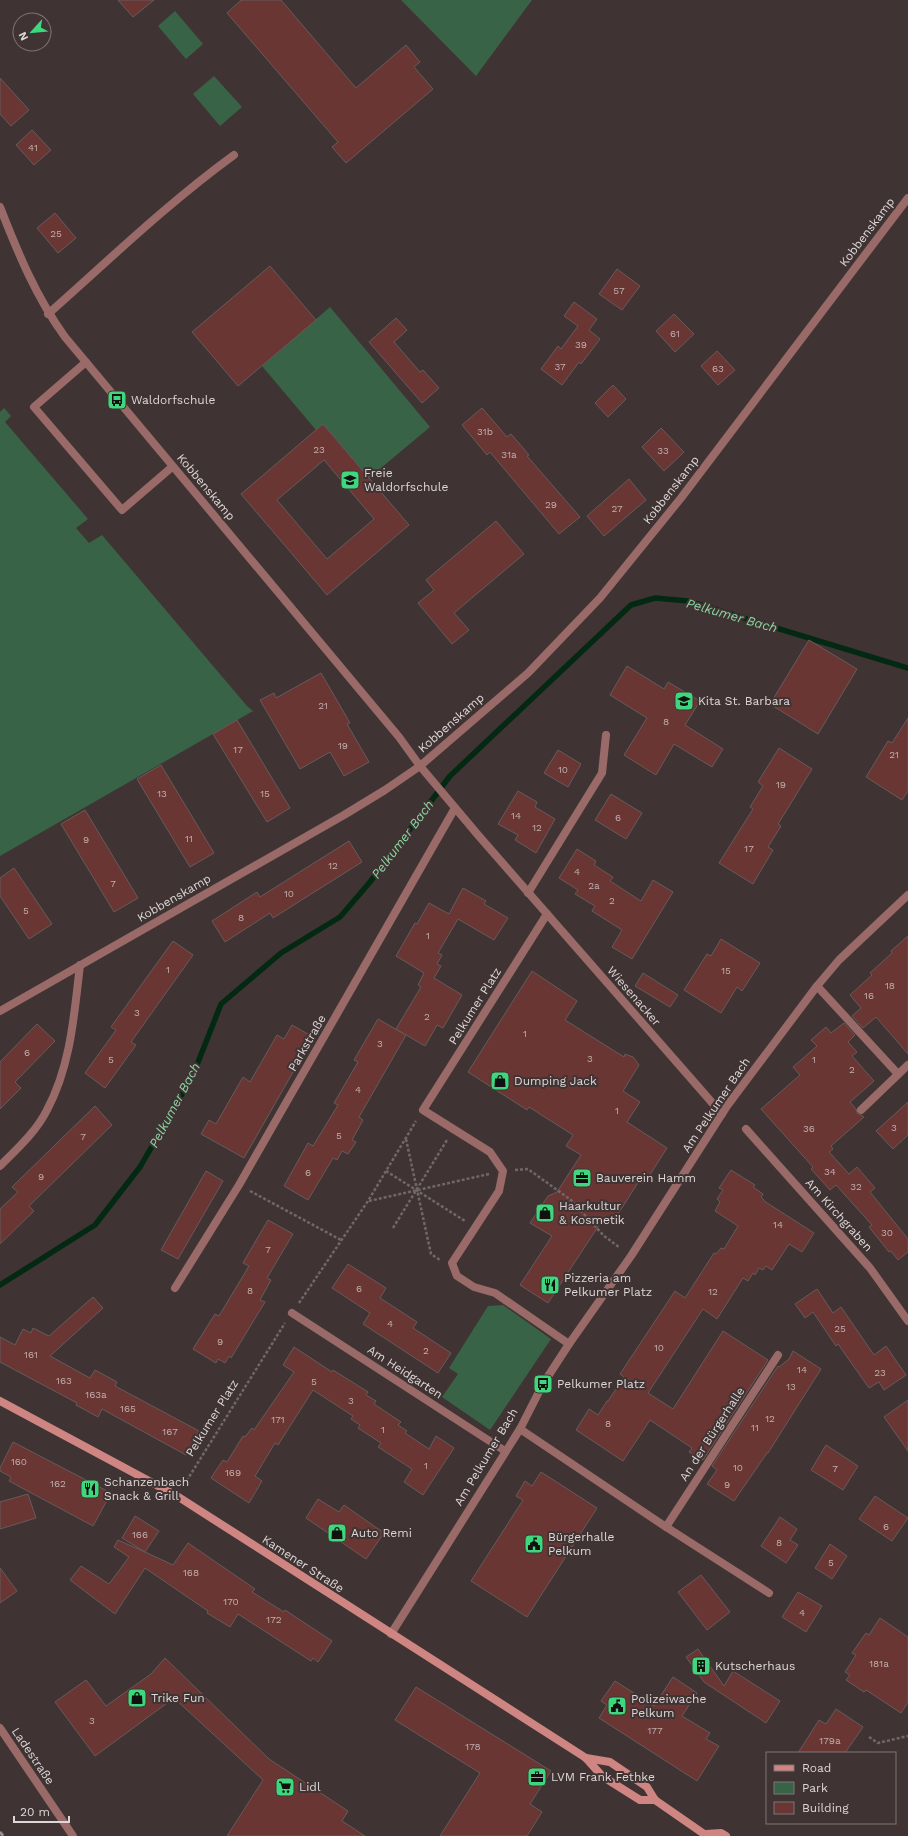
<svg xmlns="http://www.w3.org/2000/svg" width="908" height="1836" font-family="'Work Sans',sans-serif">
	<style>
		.green { fill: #396346 }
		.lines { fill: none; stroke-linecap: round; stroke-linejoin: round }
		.stream { stroke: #042913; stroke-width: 5.5 }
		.building { fill: #693634; stroke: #675b5a; fill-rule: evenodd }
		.path { stroke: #716767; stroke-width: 2.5; stroke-dasharray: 3 2; stroke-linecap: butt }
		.service { stroke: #996a67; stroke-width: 8 }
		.minor { stroke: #996a67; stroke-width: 8 }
		.secondary { stroke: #cf8682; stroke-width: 8 }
		.rail { stroke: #978e8d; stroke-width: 3; stroke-dasharray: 5 5; stroke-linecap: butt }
		.labels { text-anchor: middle; stroke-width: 4; stroke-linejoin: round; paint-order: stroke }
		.number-label { font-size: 10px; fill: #c1afae }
		.street-label { font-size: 12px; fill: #ded7d7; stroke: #3f3433 }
		.poi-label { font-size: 12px; fill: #ded7d7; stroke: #3f3433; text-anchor: start }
		.water-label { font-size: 13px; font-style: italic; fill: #8bd4a1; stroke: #3f3433 }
	</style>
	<rect width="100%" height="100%" fill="#3f3433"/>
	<g class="green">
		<polygon points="401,0 532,0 476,76"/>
		<polygon points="175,11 203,44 186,59 158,26"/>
		<polygon points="214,76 242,107 220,126 193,94"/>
		<polygon points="330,307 430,427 369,478 323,424 316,430 262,366"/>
		<polygon points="4,408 11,416 5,422 88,519 76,528 89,543 102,535 247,706 253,711 0,856 0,412"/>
		<polygon points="503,1305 551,1339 490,1430 442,1397 458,1374 449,1368 488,1306"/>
	</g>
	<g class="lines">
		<polyline class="stream" points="0,1285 95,1225 140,1167 193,1075 221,1004 281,953 340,917 370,882 450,776 631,605 655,598 688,601 908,668"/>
	</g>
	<g class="building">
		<polygon points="118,0 154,0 133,17"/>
		<polygon points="241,0 281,0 356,88 406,45 420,62 414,67 433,89 346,163 332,147 338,142 227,13"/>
		<polygon points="0,78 29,110 11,126 0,114"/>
		<polygon points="32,130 51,150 34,165 16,145"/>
		<polygon points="55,213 76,238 58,253 37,228"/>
		<polygon points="270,266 316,320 238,386 192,332"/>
		<polygon points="617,269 640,286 622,310 599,294"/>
		<polygon points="574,302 597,319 589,330 600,339 581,364 579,362 562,385 541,369 558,346 561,349 578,326 564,316"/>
		<polygon points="674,314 694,334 675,352 656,331"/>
		<polygon points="396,318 407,330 394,342 420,372 423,370 439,388 422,403 369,342"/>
		<polygon points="717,351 735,370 718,385 701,366"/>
		<polygon points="613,385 626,399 608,417 595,403"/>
		<polygon points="482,408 507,437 511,434 529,455 527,456 580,517 559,534 490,452 487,455 462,425"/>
		<path d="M323,424l86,101 -82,70 -86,-101zM324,460l50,59 -47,40 -50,-59z"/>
		<polygon points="661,428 684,452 664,471 642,447"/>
		<polygon points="629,479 646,500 604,536 587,516"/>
		<polygon points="496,521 524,554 454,613 469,630 452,644 418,603 434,590 426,580"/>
		<polygon points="809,640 857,669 818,734 770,704"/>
		<polygon points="627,666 664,689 668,682 700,701 685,725 723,749 712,767 674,744 656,775 624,755 647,718 610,695"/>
		<polygon points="321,673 350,723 347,724 369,762 344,776 330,752 300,769 260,700 274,693 276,698"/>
		<polygon points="908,718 908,791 902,800 866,777 888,741 892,743"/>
		<polygon points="237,720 290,808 267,822 213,734"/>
		<polygon points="779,748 812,769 778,824 781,826 768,847 773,850 753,884 719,863 753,809 750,807 763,786 758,782"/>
		<polygon points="558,750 581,764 568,787 544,773"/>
		<polygon points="161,765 214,853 190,867 137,779"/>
		<polygon points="518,791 537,802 535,807 555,819 536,853 515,840 518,835 498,824"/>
		<polygon points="611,794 642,813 626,839 595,820"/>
		<polygon points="85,810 138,898 114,912 61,824"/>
		<polygon points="349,841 362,862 273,918 270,913 225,942 212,921 257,892 260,897"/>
		<polygon points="577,849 596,861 594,865 613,877 610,881 641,901 653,880 673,892 632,959 612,947 622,930 592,911 595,906 575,894 578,890 559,878"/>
		<polygon points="14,868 52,924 29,939 0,896 0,878"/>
		<polygon points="463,888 486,901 484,904 508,918 494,940 458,919 438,953 442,955 437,964 441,966 434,978 462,995 443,1028 437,1025 425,1046 396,1029 421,987 418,985 424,973 396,956 415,923 417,924 429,903 449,914"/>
		<polygon points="908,936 908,1054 876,1017 863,1028 852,1016 861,1008 850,995 872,975 870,973 892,953 891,951"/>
		<polygon points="721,939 760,963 742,991 737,987 721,1013 684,990 707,954 711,956"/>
		<polygon points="173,941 193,955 131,1042 136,1045 105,1088 85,1073 116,1030 111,1027"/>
		<polygon points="532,971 577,1001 565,1020 624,1057 625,1054 633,1057 639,1065 623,1091 640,1102 627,1122 667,1148 644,1184 639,1181 613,1222 605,1216 548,1303 520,1285 552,1236 530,1223 548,1196 557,1192 581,1155 566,1146 573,1135 529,1107 527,1110 468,1072"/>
		<polygon points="643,973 678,995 670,1007 635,986"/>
		<polygon points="378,1019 406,1035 359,1117 363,1120 352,1140 356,1142 348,1154 342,1151 337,1160 333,1158 308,1200 284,1186 308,1143 313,1146 338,1105 334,1103 358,1062 354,1060"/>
		<polygon points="844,1023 855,1035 848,1042 857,1052 852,1056 874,1081 850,1102 856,1109 857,1113 864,1117 831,1146 833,1149 829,1152 849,1174 857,1167 875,1188 870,1192 908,1239 908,1252 898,1260 891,1251 889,1252 869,1227 872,1225 836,1185 830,1190 811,1169 813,1167 761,1109 800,1075 793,1067 817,1046 811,1040 826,1027 831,1033"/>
		<polygon points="37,1024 55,1041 15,1082 21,1088 0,1109 0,1062"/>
		<polygon points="292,1025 313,1037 244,1158 201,1134 209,1120 216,1124 243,1077 250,1082 277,1035 284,1039"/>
		<polygon points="908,1102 908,1135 893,1149 876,1131"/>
		<polygon points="95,1106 112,1125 29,1206 34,1211 0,1244 0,1209 18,1192 12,1187"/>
		<polygon points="731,1170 755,1185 753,1187 763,1194 761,1197 764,1200 764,1201 814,1233 802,1252 789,1244 772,1270 766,1266 763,1270 759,1268 755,1275 753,1273 748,1281 743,1278 717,1319 703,1309 648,1393 673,1409 723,1331 768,1360 703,1460 689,1452 692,1448 650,1420 623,1461 576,1430 589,1409 598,1415 607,1401 608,1401 624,1377 620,1374 675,1291 685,1298 714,1253 716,1254 721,1248 724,1249 738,1226 715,1211 720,1202 717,1199 723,1190 719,1188"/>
		<polygon points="206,1171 223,1181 178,1259 161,1250"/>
		<polygon points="268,1220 293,1234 267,1278 271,1280 260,1300 265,1302 231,1358 229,1356 225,1363 218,1359 216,1363 193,1349 215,1314 219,1316 249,1266 243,1263"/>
		<polygon points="348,1264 386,1288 380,1298 417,1322 413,1328 451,1353 438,1373 363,1324 370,1313 332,1288"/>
		<polygon points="817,1289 833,1313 841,1307 874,1355 886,1346 906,1375 884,1390 879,1382 869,1388 838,1344 836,1346 813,1312 805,1318 795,1304"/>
		<polygon points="93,1297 103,1308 50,1356 90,1378 95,1370 117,1382 115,1386 199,1431 186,1455 102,1409 98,1417 76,1405 77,1403 0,1362 0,1337 15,1345 23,1329 31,1333 33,1328 49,1336"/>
		<polygon points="294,1347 332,1372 333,1370 368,1392 366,1395 376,1401 374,1404 401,1422 398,1425 407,1431 405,1433 429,1449 436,1436 454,1448 423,1495 404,1482 412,1469 378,1447 381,1443 358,1428 360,1425 351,1419 353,1416 313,1390 278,1445 275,1443 255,1476 262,1481 249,1503 211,1478 223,1460 227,1462 243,1436 245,1437 252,1428 254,1430 294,1372 283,1365"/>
		<polygon points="793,1351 821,1369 768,1453 767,1453 734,1501 707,1484 717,1470 712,1466 778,1366 779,1367 789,1359"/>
		<polygon points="908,1400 908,1451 884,1417"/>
		<polygon points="13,1442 111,1493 93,1526 9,1481 11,1477 0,1471 0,1468"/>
		<polygon points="826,1445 858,1466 843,1490 811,1470"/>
		<polygon points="541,1472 597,1508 527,1617 471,1581 523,1500 516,1496 525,1481 532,1486"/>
		<polygon points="28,1494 36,1518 0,1529 0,1502"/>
		<polygon points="875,1496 908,1518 892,1541 859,1519"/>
		<polygon points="318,1499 339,1512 344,1505 384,1533 366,1559 306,1518"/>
		<polygon points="135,1516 159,1531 145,1552 173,1565 188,1543 255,1589 252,1592 284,1612 285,1610 332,1641 318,1662 313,1658 311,1661 238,1614 230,1627 207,1613 208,1611 145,1568 115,1614 70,1580 81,1566 109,1584 129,1557 114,1547 118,1540 145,1552 122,1538"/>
		<polygon points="780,1517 797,1529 790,1540 798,1545 786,1563 761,1546"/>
		<polygon points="830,1544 847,1556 832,1579 815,1568"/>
		<polygon points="0,1568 17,1591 0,1603"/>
		<polygon points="701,1575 730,1612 707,1630 678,1592"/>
		<polygon points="798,1592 822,1606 806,1632 782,1617"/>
		<polygon points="880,1618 908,1637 908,1702 901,1713 866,1690 864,1692 846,1680 850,1675 845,1672 856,1655 852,1653 866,1633 869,1635"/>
		<polygon points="698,1649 724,1686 733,1671 780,1701 766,1723 704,1682 686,1657"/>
		<polygon points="165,1658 269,1759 348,1811 342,1821 365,1836 227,1836 263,1780 174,1698 95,1756 55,1702 86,1680 106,1706 151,1674"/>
		<polygon points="673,1677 697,1693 682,1716 710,1733 706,1739 719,1746 697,1781 599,1718 607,1705 601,1701 615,1681 654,1706"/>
		<polygon points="416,1687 551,1771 530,1804 542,1812 527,1836 440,1836 480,1773 395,1720"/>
		<polygon points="836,1709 863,1727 845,1753 798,1753 819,1720 826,1724"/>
	</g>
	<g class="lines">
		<g class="path">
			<polyline points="406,1139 431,1254 440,1260"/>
			<polyline points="515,1170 528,1169 571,1200 604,1236 620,1248"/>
			<polyline points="386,1171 465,1221"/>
			<polyline points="250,1191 341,1240"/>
			<polyline points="369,1201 489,1174"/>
			<polyline points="393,1228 447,1140"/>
			<polyline points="299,1303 368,1201 416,1121"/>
			<polyline points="184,1485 285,1323"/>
			<polyline points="869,1737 878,1743 908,1736"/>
		</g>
		<g class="service">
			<path d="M48,314c61,-54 120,-111 186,-159"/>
			<polyline points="86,362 34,407 122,510 172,467"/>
			<polyline points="0,1728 73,1836"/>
		</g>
		<g class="minor">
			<path d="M0,207c18,46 36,90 65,130l334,400 21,29 -35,24 -41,25 -344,196"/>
			<polyline points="528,893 602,773 606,735"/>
			<polyline points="547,914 423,1110 490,1152 503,1171 499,1191 452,1263 457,1276 474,1287 495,1293 569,1344"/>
			<polyline points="817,986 898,1074"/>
			<polyline points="861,1110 908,1065"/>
			<polyline points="722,1114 478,835 420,766 528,673 600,598 681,498 908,198"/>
			<polyline points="746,1129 870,1268 908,1321"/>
			<path d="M0,1166c17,-17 36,-34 47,-56 24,-45 27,-95 33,-145"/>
			<polyline points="175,1288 239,1185 455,808"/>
			<polyline points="292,1313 505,1451"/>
			<polyline points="520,1429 666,1527 778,1355"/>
			<polyline points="666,1527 769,1593"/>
			<polyline points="391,1634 520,1429 543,1384 569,1344 631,1256 727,1106 817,986 839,960 908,895"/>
		</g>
		<g class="secondary">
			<polyline points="0,1401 177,1496 586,1758 602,1776 640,1800 655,1800"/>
			<polyline points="586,1758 610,1762 647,1787 655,1800 707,1836"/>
			<polyline points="706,1834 721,1833 726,1836"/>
		</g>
		<polyline class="rail" points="0,1832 3,1836"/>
	</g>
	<defs>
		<g id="bus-square" transform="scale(1)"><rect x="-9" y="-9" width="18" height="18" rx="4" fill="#3ed77d" stroke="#3f3433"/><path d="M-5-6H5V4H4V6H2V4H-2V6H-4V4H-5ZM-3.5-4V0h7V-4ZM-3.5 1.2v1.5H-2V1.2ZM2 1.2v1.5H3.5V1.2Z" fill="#111"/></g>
		<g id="school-square" transform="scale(1)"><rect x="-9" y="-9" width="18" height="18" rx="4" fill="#3ed77d" stroke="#3f3433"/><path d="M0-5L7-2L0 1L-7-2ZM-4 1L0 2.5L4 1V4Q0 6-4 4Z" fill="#111"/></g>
		<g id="shop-square" transform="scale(1)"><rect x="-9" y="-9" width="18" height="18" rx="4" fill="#3ed77d" stroke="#3f3433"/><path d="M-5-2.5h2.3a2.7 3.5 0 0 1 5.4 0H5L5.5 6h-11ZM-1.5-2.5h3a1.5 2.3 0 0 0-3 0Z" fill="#111"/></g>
		<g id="office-square" transform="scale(1)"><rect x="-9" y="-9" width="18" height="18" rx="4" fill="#3ed77d" stroke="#3f3433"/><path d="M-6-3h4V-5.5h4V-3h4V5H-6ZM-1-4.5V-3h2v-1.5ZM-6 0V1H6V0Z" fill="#111"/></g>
		<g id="restaurant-square" transform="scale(1)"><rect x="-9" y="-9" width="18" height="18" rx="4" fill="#3ed77d" stroke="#3f3433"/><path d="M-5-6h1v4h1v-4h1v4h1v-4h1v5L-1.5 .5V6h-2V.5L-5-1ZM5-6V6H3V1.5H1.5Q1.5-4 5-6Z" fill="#111"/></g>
		<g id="civic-square" transform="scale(1)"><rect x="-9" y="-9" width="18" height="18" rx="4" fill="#3ed77d" stroke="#3f3433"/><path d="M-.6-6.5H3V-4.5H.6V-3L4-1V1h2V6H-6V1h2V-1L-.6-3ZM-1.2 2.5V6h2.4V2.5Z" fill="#111"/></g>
		<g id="building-square" transform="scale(1)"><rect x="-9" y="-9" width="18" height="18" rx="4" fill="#3ed77d" stroke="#3f3433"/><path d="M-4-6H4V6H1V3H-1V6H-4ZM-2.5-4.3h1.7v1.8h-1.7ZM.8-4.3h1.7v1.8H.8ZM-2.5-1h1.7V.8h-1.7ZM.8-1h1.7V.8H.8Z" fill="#111"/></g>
		<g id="supermarket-square" transform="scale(1)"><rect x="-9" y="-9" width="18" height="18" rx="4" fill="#3ed77d" stroke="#3f3433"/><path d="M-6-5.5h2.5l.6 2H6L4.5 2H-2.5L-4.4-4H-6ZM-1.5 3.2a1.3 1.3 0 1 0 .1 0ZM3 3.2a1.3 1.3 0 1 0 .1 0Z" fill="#111"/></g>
	</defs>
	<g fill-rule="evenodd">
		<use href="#bus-square" x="117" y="400"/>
		<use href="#school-square" x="350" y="480"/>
		<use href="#school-square" x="684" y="701"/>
		<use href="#shop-square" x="500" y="1081"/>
		<use href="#office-square" x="582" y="1178"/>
		<use href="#shop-square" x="545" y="1213"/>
		<use href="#restaurant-square" x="550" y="1285"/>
		<use href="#bus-square" x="543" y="1384"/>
		<use href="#restaurant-square" x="90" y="1489"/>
		<use href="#shop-square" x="337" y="1533"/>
		<use href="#civic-square" x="534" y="1544"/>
		<use href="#building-square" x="701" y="1666"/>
		<use href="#shop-square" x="137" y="1698"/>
		<use href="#civic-square" x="617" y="1706"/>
		<use href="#office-square" x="537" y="1777"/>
		<use href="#supermarket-square" x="285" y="1787"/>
	</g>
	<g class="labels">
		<g class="number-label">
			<text x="33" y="151">41</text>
			<text x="56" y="237">25</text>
			<text x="619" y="294">57</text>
			<text x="675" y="337">61</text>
			<text x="581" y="348">39</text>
			<text x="560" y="370">37</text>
			<text x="718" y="372">63</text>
			<text x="485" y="435">31b</text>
			<text x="319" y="453">23</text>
			<text x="663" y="454">33</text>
			<text x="509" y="458">31a</text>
			<text x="551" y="508">29</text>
			<text x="617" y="512">27</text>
			<text x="323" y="709">21</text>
			<text x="666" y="725">8</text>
			<text x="343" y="749">19</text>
			<text x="238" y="753">17</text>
			<text x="894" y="758">21</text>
			<text x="563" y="773">10</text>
			<text x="781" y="788">19</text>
			<text x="162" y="797">13</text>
			<text x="265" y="797">15</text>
			<text x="516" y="819">14</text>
			<text x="618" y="821">6</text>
			<text x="537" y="831">12</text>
			<text x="189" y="842">11</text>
			<text x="86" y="843">9</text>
			<text x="749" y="852">17</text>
			<text x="333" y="869">12</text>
			<text x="577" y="875">4</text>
			<text x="113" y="887">7</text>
			<text x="594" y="889">2a</text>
			<text x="289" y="897">10</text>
			<text x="612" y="904">2</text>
			<text x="26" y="914">5</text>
			<text x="241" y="921">8</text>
			<text x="428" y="939">1</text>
			<text x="168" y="973">1</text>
			<text x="726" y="974">15</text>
			<text x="890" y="989">18</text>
			<text x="869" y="999">16</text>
			<text x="137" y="1016">3</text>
			<text x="427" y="1020">2</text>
			<text x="525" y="1037">1</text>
			<text x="380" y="1047">3</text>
			<text x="27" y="1056">6</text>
			<text x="590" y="1062">3</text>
			<text x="111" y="1063">5</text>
			<text x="814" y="1063">1</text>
			<text x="852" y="1073">2</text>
			<text x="358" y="1093">4</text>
			<text x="617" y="1114">1</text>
			<text x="894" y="1131">3</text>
			<text x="809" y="1132">36</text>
			<text x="339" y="1139">5</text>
			<text x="83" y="1140">7</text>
			<text x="830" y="1175">34</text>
			<text x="308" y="1176">6</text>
			<text x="41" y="1180">9</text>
			<text x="856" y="1190">32</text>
			<text x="778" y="1228">14</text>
			<text x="887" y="1236">30</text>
			<text x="268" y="1253">7</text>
			<text x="359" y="1292">6</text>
			<text x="250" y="1294">8</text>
			<text x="713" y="1295">12</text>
			<text x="390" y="1327">4</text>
			<text x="840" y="1332">25</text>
			<text x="220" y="1345">9</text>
			<text x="659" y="1351">10</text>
			<text x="426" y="1354">2</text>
			<text x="31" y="1358">161</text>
			<text x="802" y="1373">14</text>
			<text x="880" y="1376">23</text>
			<text x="64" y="1384">163</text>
			<text x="314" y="1385">5</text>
			<text x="791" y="1390">13</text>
			<text x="96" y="1398">163a</text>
			<text x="351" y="1404">3</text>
			<text x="128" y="1412">165</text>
			<text x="770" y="1422">12</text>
			<text x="278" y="1423">171</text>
			<text x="608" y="1427">8</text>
			<text x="755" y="1431">11</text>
			<text x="383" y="1433">1</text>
			<text x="170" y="1435">167</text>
			<text x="19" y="1465">160</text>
			<text x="426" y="1469">1</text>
			<text x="738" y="1471">10</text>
			<text x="835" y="1472">7</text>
			<text x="233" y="1476">169</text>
			<text x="58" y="1487">162</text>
			<text x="727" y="1488">9</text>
			<text x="886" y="1530">6</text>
			<text x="140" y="1538">166</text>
			<text x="779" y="1546">8</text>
			<text x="831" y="1566">5</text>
			<text x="191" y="1576">168</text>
			<text x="231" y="1605">170</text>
			<text x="802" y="1616">4</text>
			<text x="274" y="1623">172</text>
			<text x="879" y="1667">181a</text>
			<text x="92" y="1724">3</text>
			<text x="655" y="1734">177</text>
			<text x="830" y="1744">179a</text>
			<text x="473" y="1750">178</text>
		</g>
		<g class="street-label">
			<text transform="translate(867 232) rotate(-53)" y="4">Kobbenskamp</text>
			<text transform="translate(206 487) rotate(50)" y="4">Kobbenskamp</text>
			<text transform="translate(671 490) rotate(-52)" y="4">Kobbenskamp</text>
			<text transform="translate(451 723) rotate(-41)" y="4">Kobbenskamp</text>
			<text transform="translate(174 898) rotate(-30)" y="4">Kobbenskamp</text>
			<text transform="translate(634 996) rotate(49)" y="4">Wiesenacker</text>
			<text transform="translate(475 1006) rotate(-58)" y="4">Pelkumer Platz</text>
			<text transform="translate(307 1043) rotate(-60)" y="4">Parkstraße</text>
			<text transform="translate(716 1105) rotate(-56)" y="4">Am Pelkumer Bach</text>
			<text transform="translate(839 1215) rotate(48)" y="4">Am Kirchgraben</text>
			<text transform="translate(405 1372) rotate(33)" y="4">Am Heidgarten</text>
			<text transform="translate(212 1418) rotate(-58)" y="4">Pelkumer Platz</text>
			<text transform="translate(712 1434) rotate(-57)" y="4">An der Bürgerhalle</text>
			<text transform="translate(486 1457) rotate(-59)" y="4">Am Pelkumer Bach</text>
			<text transform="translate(303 1564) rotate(33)" y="4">Kamener Straße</text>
			<text transform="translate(33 1756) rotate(56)" y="4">Ladestraße</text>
		</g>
		<g class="poi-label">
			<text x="131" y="404">Waldorfschule</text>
			<text x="364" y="477">Freie<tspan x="364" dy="14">Waldorfschule</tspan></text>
			<text x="698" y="705">Kita St. Barbara</text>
			<text x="514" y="1085">Dumping Jack</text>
			<text x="596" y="1182">Bauverein Hamm</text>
			<text x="559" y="1210">Haarkultur<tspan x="559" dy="14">&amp; Kosmetik</tspan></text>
			<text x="564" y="1282">Pizzeria am<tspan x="564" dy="14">Pelkumer Platz</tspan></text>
			<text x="557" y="1388">Pelkumer Platz</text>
			<text x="104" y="1486">Schanzenbach<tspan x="104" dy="14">Snack &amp; Grill</tspan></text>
			<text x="351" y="1537">Auto Remi</text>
			<text x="548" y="1541">Bürgerhalle<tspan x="548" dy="14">Pelkum</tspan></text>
			<text x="715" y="1670">Kutscherhaus</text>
			<text x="151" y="1702">Trike Fun</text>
			<text x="631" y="1703">Polizeiwache<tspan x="631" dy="14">Pelkum</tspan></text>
			<text x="551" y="1781">LVM Frank Fethke</text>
			<text x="299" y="1791">Lidl</text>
		</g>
		<g class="water-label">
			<text transform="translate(732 615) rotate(16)" y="5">Pelkumer Bach</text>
			<text transform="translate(402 839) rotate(-53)" y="5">Pelkumer Bach</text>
			<text transform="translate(174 1105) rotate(-62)" y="5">Pelkumer Bach</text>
		</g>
	</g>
	<rect x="766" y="1752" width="130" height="72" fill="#3f3433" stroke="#7f7575"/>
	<rect x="774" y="1765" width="20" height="6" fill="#cf8682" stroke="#7f7575"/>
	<text x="802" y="1772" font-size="12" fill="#ded7d7">Road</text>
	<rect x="774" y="1782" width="20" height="12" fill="#396346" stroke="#7f7575"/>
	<text x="802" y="1792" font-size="12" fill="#ded7d7">Park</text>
	<rect x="774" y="1802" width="20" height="12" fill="#693634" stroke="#7f7575"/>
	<text x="802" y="1812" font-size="12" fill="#ded7d7">Building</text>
	<g transform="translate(32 32) rotate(243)"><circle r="19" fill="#3f3433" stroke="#7f7575"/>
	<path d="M0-3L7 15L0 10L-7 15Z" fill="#3ed77d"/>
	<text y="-6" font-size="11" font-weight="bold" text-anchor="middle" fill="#ded7d7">N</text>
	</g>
	<path d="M14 1816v6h55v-6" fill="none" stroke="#ded7d7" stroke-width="2"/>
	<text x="20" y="1816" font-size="12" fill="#ded7d7" stroke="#3f3433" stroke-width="3" paint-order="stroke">20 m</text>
</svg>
